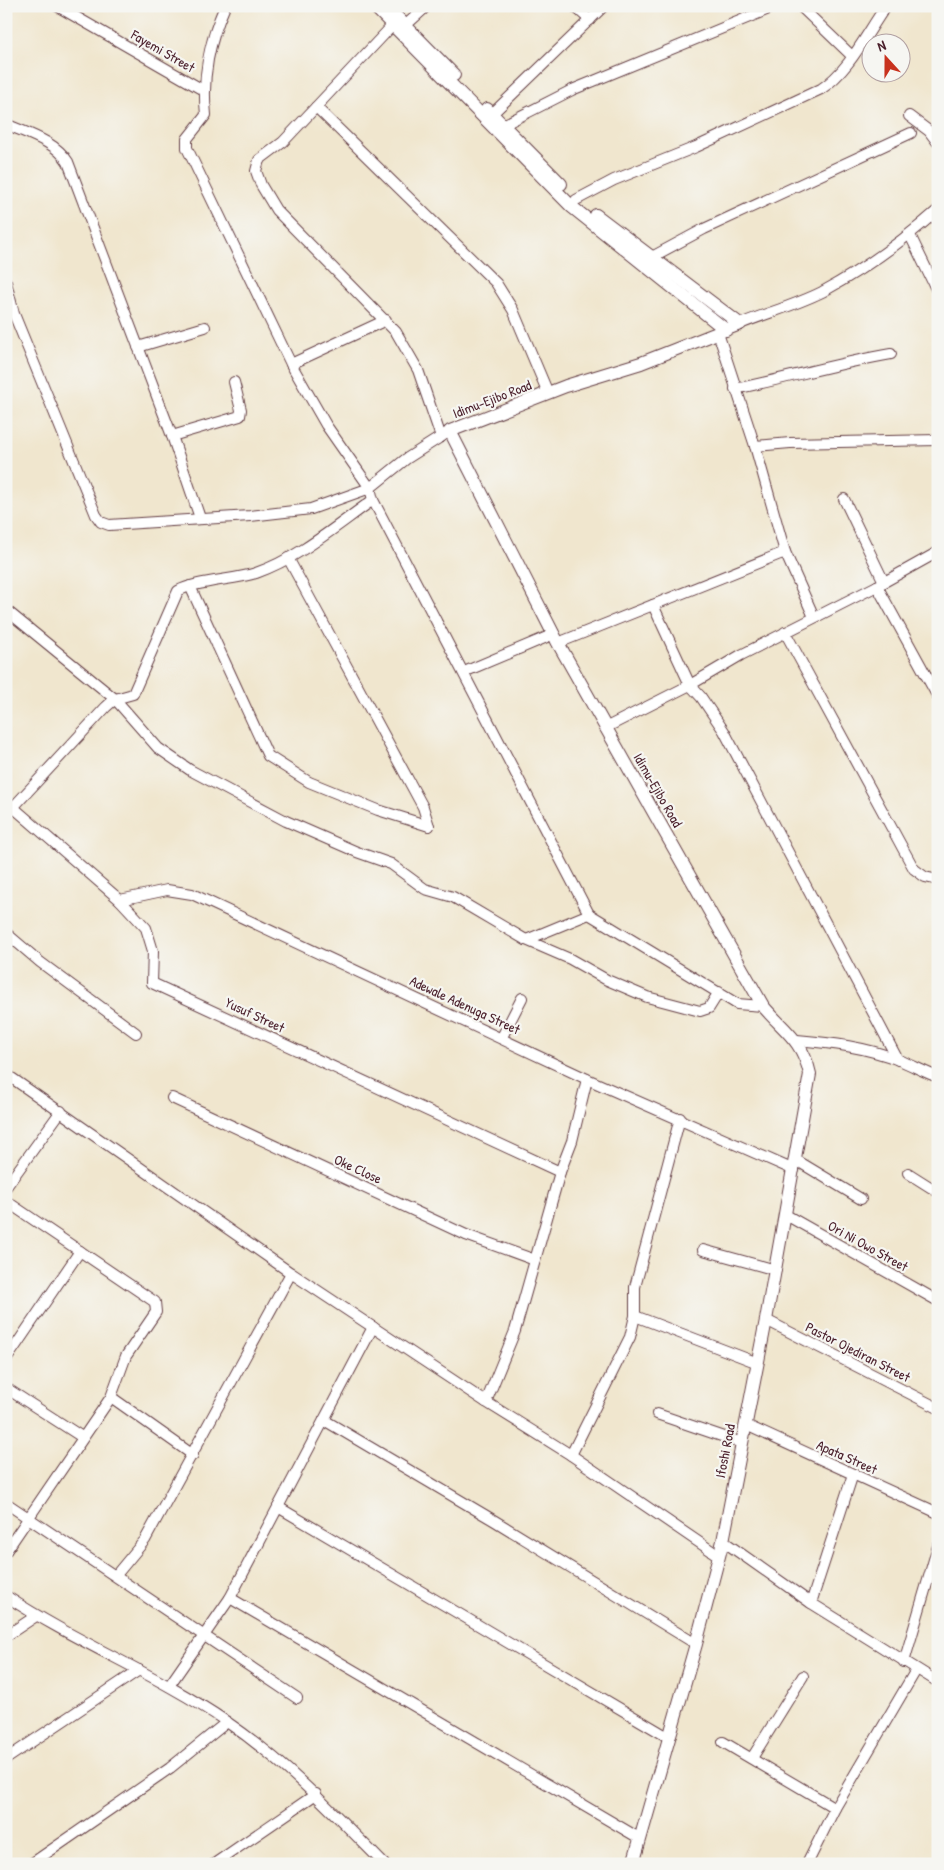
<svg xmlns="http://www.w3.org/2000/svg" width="944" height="1870" font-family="'Patrick Hand',sans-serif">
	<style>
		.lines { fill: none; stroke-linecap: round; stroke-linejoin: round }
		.minor-casing { stroke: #633d43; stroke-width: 12 }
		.major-casing { stroke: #633d43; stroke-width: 14 }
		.minor { stroke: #fff; stroke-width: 10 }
		.major { stroke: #fff; stroke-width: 12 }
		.labels { text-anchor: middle; stroke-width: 4.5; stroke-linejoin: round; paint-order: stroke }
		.street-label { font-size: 14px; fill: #4a1f2b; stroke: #f6f6f2 }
	</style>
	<rect width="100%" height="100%" fill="#f6f6f2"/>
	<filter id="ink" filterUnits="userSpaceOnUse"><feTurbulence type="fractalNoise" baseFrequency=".02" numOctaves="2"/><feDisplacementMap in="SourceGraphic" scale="10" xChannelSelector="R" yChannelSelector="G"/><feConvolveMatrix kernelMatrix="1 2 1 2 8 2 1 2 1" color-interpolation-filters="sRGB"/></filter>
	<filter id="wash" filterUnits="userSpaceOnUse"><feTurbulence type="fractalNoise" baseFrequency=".0096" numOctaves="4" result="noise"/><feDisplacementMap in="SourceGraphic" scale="20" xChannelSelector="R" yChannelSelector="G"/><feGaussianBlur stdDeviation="1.12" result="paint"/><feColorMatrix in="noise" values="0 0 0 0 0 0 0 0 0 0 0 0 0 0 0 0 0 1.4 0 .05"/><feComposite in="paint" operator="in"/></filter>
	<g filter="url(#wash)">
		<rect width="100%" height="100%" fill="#f0e6ce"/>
	</g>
	<g filter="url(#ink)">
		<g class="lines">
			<g class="minor-casing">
				<g id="minor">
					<polyline points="57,6 203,90"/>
					<polyline points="574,6 590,20"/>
					<polyline points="800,6 852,56"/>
					<polyline points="393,25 283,142 259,160 256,171 261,185 276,210 396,332 418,370 441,437"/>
					<polyline points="406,25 427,6"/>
					<polyline points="316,107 496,283 513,310 548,393"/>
					<polyline points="492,114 604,6"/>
					<polyline points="909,116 929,131 938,143"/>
					<path d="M6,124c22,10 49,17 62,38l104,274 28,82"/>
					<polyline points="503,125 572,90 776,6"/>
					<path d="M576,200l38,-20 82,-33 125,-58c29,-19 45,-55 65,-83"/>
					<polyline points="910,235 938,293"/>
					<polyline points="650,258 704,229 911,133"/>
					<polyline points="6,282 14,314 96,515 101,522 109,525 250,516 311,509 370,488 406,459 450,431"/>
					<path d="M740,324c27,-11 56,-19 82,-32 42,-23 80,-50 116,-82"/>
					<polyline points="718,333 755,446 785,552 814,617"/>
					<polyline points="138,347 205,327"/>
					<polyline points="291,364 386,320"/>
					<path d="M735,389c53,-11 103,-26 156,-35"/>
					<polyline points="172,436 240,416 241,410 234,382"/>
					<polyline points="755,446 790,443 938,440"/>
					<polyline points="844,499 884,582"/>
					<polyline points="373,500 589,914"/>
					<polyline points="288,558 423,807 429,826"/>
					<polyline points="190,586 268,756 309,782 378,810 429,826"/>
					<polyline points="877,586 938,697"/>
					<polyline points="653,605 690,685 701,697 724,731 898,1060"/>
					<polyline points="6,610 115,699 158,748 190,770 286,821 357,852 391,864 425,889 453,897 526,940 589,914 737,1004 763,1006"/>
					<polyline points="785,632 914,869 925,877 938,880"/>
					<polyline points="558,643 785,552"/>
					<polyline points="464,672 554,634"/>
					<polyline points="605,728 690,685 741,655 877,586 938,552"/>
					<polyline points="6,801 120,900 146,928 153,951 152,983 560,1172"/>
					<path d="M6,815l100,-108 9,-8 18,-5 45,-103c17,-10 56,-11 78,-18 43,-15 80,-47 117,-73l-3,-12 -44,-63 -35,-61 -104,-216v-9l19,-24c-4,-39 3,-73 19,-109"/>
					<polyline points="120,900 167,890 192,894 587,1079 794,1170"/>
					<polyline points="6,933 40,962 136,1033"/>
					<polyline points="526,940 570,959 607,980 647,997 700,1011 709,1008 719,992"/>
					<polyline points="502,1037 522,998"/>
					<path d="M797,1040c34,3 69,7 102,20 13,5 25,12 39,17"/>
					<polyline points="6,1074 291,1273 486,1402 571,1455 719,1556"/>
					<polyline points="172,1098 466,1235 535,1260"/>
					<polyline points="796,1160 861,1199"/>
					<polyline points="908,1173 938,1192"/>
					<polyline points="6,1187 61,1111"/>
					<polyline points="6,1201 155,1302 156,1312 126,1356 111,1397 6,1551"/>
					<polyline points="786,1215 938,1301"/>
					<polyline points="703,1250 776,1270"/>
					<polyline points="635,1316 758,1363"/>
					<polyline points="766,1320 938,1408"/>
					<polyline points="6,1360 80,1251"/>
					<polyline points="6,1388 82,1437"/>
					<polyline points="111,1397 193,1455"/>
					<polyline points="486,1402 515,1331 560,1172 572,1141 587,1079"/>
					<polyline points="657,1414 742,1443"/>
					<polyline points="324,1420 495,1521 696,1644"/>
					<polyline points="746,1425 938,1513"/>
					<polyline points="571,1455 630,1337 635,1316 635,1287 680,1118"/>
					<polyline points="6,1503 297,1698"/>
					<polyline points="278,1507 668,1737"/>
					<polyline points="723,1541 811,1603 938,1682"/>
					<polyline points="116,1575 145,1540 291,1273"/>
					<path d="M6,1596c71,47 151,78 221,126 59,40 107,91 157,142"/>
					<polyline points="230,1598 639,1838"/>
					<polyline points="811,1603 853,1474"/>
					<polyline points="6,1636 36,1616"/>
					<polyline points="904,1662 938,1546"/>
					<polyline points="169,1686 230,1598 373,1327"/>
					<polyline points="723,1742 835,1808"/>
					<polyline points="752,1758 803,1676"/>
					<polyline points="6,1759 139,1670"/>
					<polyline points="31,1864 170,1768 227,1722"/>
					<polyline points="214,1864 316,1794"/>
					<polyline points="807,1864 835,1808 916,1670"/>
				</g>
			</g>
			<g class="major-casing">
				<g id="major">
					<polyline points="374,6 572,207 726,330"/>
					<polyline points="386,6 454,75"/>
					<polyline points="487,109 561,184"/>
					<polyline points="596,215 740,324"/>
					<path d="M633,1864l63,-220 27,-103 43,-221 44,-246c-8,-35 -26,-43 -47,-68l-205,-363 -108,-212 116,-45 75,-23 99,-39"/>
				</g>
			</g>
			<use href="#minor" class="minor"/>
			<use href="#major" class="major"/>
		</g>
	</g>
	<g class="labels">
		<g class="street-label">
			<text transform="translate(163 51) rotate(30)" y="5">Fayemi Street</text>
			<text transform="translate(492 399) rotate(-21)" y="5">Idimu-Ejibo Road</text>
			<text transform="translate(658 790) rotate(60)" y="5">Idimu-Ejibo Road</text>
			<text transform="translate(465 1005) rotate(25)" y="5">Adewale Adenuga Street</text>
			<text transform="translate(255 1015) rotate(25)" y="5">Yusuf Street</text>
			<text transform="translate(358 1169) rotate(25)" y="5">Oke Close</text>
			<text transform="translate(868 1246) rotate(29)" y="5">Ori Ni Owo Street</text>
			<text transform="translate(858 1352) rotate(27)" y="5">Pastor Ojediran Street</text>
			<text transform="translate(725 1451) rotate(-79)" y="5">Ifoshi Road</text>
			<text transform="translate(847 1457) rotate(24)" y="5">Apata Street</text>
		</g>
	</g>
	<rect width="944" height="1870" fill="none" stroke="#f6f6f2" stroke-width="25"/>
	<g transform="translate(886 58) rotate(339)"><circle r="24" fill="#f6f6f2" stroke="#b1a0a2"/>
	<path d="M0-4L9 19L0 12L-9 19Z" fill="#c8321e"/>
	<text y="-8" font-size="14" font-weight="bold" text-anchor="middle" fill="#4a1f2b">N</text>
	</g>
</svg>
